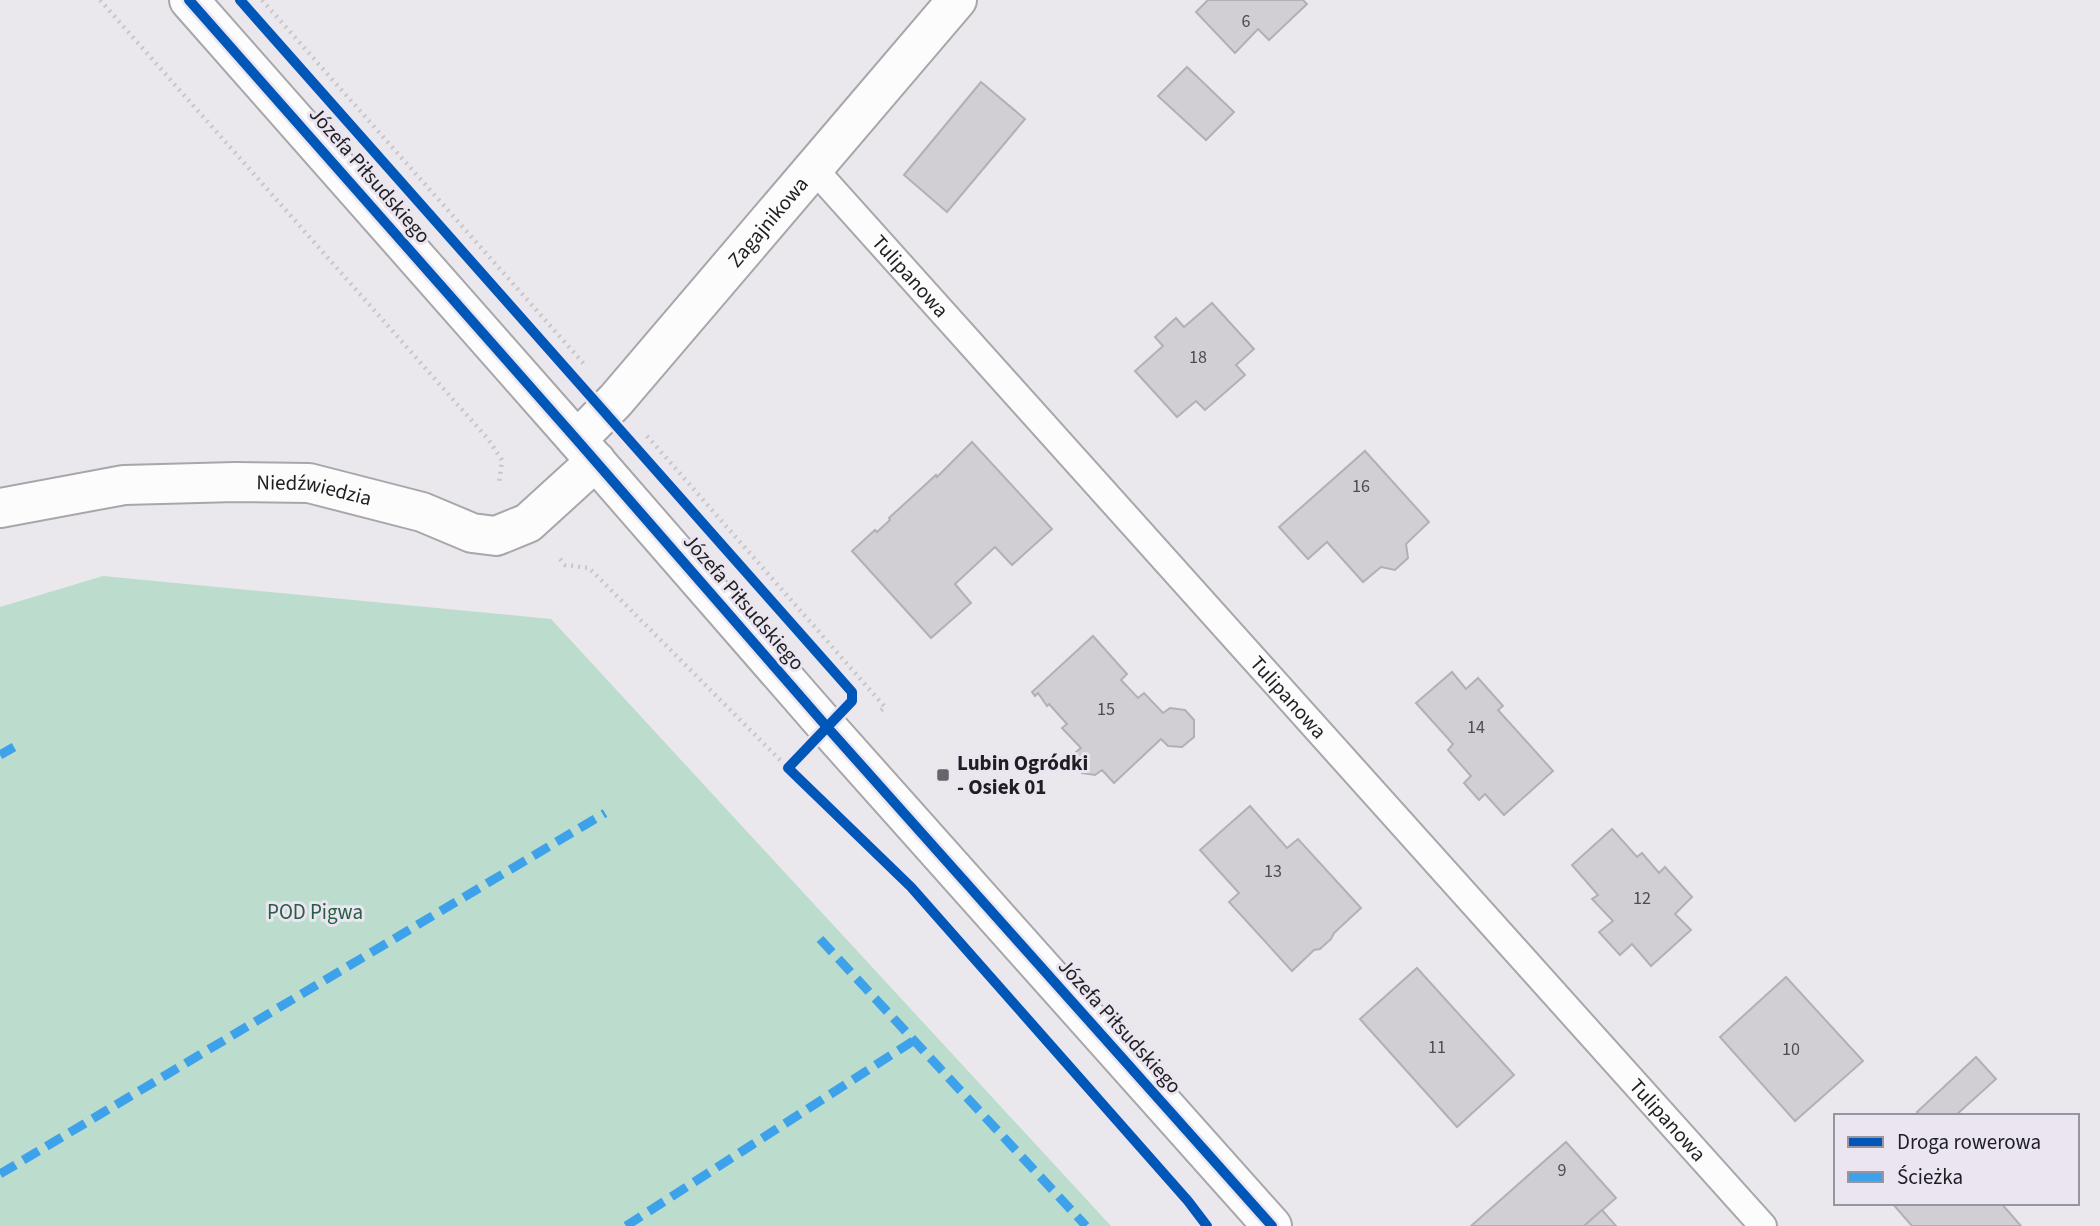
<svg xmlns="http://www.w3.org/2000/svg" width="2100" height="1226" font-family="'Source Sans 3',sans-serif">
	<style>
		.green { fill: #bcdccd }
		.building { fill: #d1cfd4; stroke: #b2b0b4; stroke-width: 2 }
		.lines { fill: none; stroke-linecap: round; stroke-linejoin: round }
		.lane-casing { stroke: #a7a6aa; stroke-width: 30 }
		.street-casing { stroke: #a7a6aa; stroke-width: 42 }
		.secondary-casing { stroke: #a7a6aa; stroke-width: 42 }
		.path { stroke: #c7c7c9; stroke-width: 4.5; stroke-dasharray: 2 5; stroke-linecap: butt }
		.lane { stroke: #fcfcfc; stroke-width: 26 }
		.street { stroke: #fcfcfc; stroke-width: 38 }
		.secondary { stroke: #fcfcfc; stroke-width: 38 }
		.quiet { stroke: #3da2ea; stroke-width: 9; stroke-dasharray: 18 9; stroke-linecap: butt }
		.cycleway-casing { stroke: #eae5f0; stroke-width: 15 }
		.cycleway { stroke: #0057b8; stroke-width: 10 }
		.poi-dot { fill: #676569; stroke: #eae5f0; stroke-width: 2.5 }
		.labels { text-anchor: middle; stroke-width: 6; stroke-linejoin: round; paint-order: stroke }
		.number-label { font-size: 18px; fill: #4e4c50 }
		.street-label { font-size: 21px; fill: #201e22; stroke: #eae5f0 }
		.poi-label { font-size: 21px; font-weight: bold; fill: #201e22; stroke: #eae5f0; text-anchor: start }
		.park-label { font-size: 21px; fill: #255f44; stroke: #eae5f0 }
	</style>
	<rect width="100%" height="100%" fill="#eae8ed"/>
	<polygon class="green" points="103,576 551,619 1111,1226 0,1226 0,607"/>
	<g class="building">
		<polygon points="1208,0 1303,0 1307,4 1269,40 1258,29 1235,53 1196,12"/>
		<polygon points="1187,67 1234,112 1206,140 1158,96"/>
		<polygon points="981,82 1025,119 947,212 904,175"/>
		<polygon points="1212,303 1254,349 1236,365 1245,375 1205,410 1196,401 1177,417 1135,371 1163,346 1155,337 1176,318 1184,327"/>
		<polygon points="972,442 1052,529 1012,565 995,547 955,584 971,603 931,638 852,551 875,530 877,532 890,520 889,518 936,475 937,477"/>
		<polygon points="1365,451 1429,522 1406,544 1408,558 1395,570 1381,567 1363,582 1327,542 1308,559 1279,527"/>
		<polygon points="1093,636 1127,674 1121,680 1138,698 1144,693 1163,713 1170,708 1185,710 1194,720 1194,737 1182,747 1168,746 1161,739 1114,783 1102,770 1095,775 1082,773 1076,767 1076,752 1081,748 1062,728 1067,724 1049,704 1047,706 1038,693 1035,696 1032,692"/>
		<polygon points="1452,672 1466,689 1478,678 1503,706 1498,710 1553,771 1504,815 1485,794 1479,800 1464,783 1471,776 1448,750 1453,744 1416,703"/>
		<polygon points="1250,806 1287,848 1298,839 1361,908 1334,933 1331,939 1320,949 1314,950 1292,971 1229,902 1239,893 1200,850"/>
		<polygon points="1612,829 1637,857 1642,853 1659,873 1665,867 1692,897 1675,914 1691,930 1651,966 1632,944 1620,955 1599,932 1613,921 1592,899 1598,895 1572,865"/>
		<polygon points="1417,968 1514,1075 1457,1127 1360,1019"/>
		<polygon points="1786,977 1863,1061 1795,1121 1720,1037"/>
		<polygon points="1976,1057 1996,1079 1955,1116 1921,1116 1917,1112"/>
		<polygon points="1566,1142 1616,1198 1584,1226 1471,1226"/>
		<polygon points="1892,1203 2001,1203 2021,1226 1912,1226"/>
		<polygon points="1602,1210 1616,1226 1584,1226"/>
	</g>
	<g class="lines">
		<g class="lane-casing">
			<g id="lane">
				<path id="s1" d="M814,169l949,1057"/>
			</g>
		</g>
		<g class="street-casing">
			<g id="street">
				<path id="s2" d="M577,440l39,-40 341,-400"/>
				<path id="s3" d="M0,508l124,-23 111,-3 74,1 113,29 50,21 24,3 32,-13 68,-62"/>
			</g>
		</g>
		<g class="secondary-casing">
			<polyline id="secondary" points="189,0 577,440 827,727 1272,1226"/>
		</g>
		<g class="path">
			<polyline points="100,0 488,439 502,460 499,483"/>
			<polyline points="262,0 584,364"/>
			<polyline points="647,436 885,707 878,713"/>
			<polyline points="560,559 565,565 589,568 788,768"/>
		</g>
		<use href="#lane" class="lane"/>
		<use href="#street" class="street"/>
		<use href="#secondary" class="secondary"/>
		<g class="quiet">
			<polyline points="0,755 14,747"/>
			<polyline points="820,939 1086,1226"/>
			<polyline points="0,1174 605,813"/>
			<polyline points="626,1226 913,1041"/>
		</g>
		<g class="cycleway-casing">
			<g id="cycleway">
				<polyline points="189,0 577,440 827,727 1272,1226"/>
				<polyline points="240,0 852,692 852,701 788,768 911,887 1188,1201 1207,1226"/>
			</g>
		</g>
		<use href="#cycleway" class="cycleway"/>
	</g>
	<rect class="poi-dot" x="936" y="768" width="14" height="14" rx="3.5"/>
	<g class="labels">
		<g class="number-label">
			<text x="1246" y="27">6</text>
			<text x="1198" y="363">18</text>
			<text x="1361" y="492">16</text>
			<text x="1106" y="715">15</text>
			<text x="1476" y="733">14</text>
			<text x="1273" y="877">13</text>
			<text x="1642" y="904">12</text>
			<text x="1437" y="1053">11</text>
			<text x="1791" y="1055">10</text>
			<text x="1562" y="1176">9</text>
		</g>
		<g class="street-label">
			<text transform="translate(370 175) rotate(49)" y="7">Józefa Piłsudskiego</text>
			<text dy="7" stroke="none"><textPath href="#s2" startOffset="290">Zagajnikowa</textPath></text>
			<text dy="7" stroke="none"><textPath href="#s1" startOffset="144">Tulipanowa</textPath></text>
			<text dy="7" stroke="none"><textPath href="#s3" startOffset="317">Niedźwiedzia</textPath></text>
			<text transform="translate(744 602) rotate(49)" y="7">Józefa Piłsudskiego</text>
			<text dy="7" stroke="none"><textPath href="#s1" startOffset="710">Tulipanowa</textPath></text>
			<text transform="translate(1120 1026) rotate(48)" y="7">Józefa Piłsudskiego</text>
			<text dy="7" stroke="none"><textPath href="#s1" startOffset="1278">Tulipanowa</textPath></text>
		</g>
		<g class="poi-label">
			<text x="957" y="770">Lubin Ogródki<tspan x="957" dy="24">- Osiek 01</tspan></text>
		</g>
		<g class="park-label">
			<text x="315" y="919">POD Pigwa</text>
		</g>
	</g>
	<rect x="1834" y="1114" width="245" height="91" fill="#eae5f0" stroke="#99959e" stroke-width="2"/>
	<rect x="1848" y="1137" width="35" height="10" fill="#0057b8" stroke="#99959e" stroke-width="2"/>
	<text x="1897" y="1149" font-size="21" fill="#201e22">Droga rowerowa</text>
	<rect x="1848" y="1172" width="35" height="10" fill="#3da2ea" stroke="#99959e" stroke-width="2"/>
	<text x="1897" y="1184" font-size="21" fill="#201e22">Ścieżka</text>
</svg>
